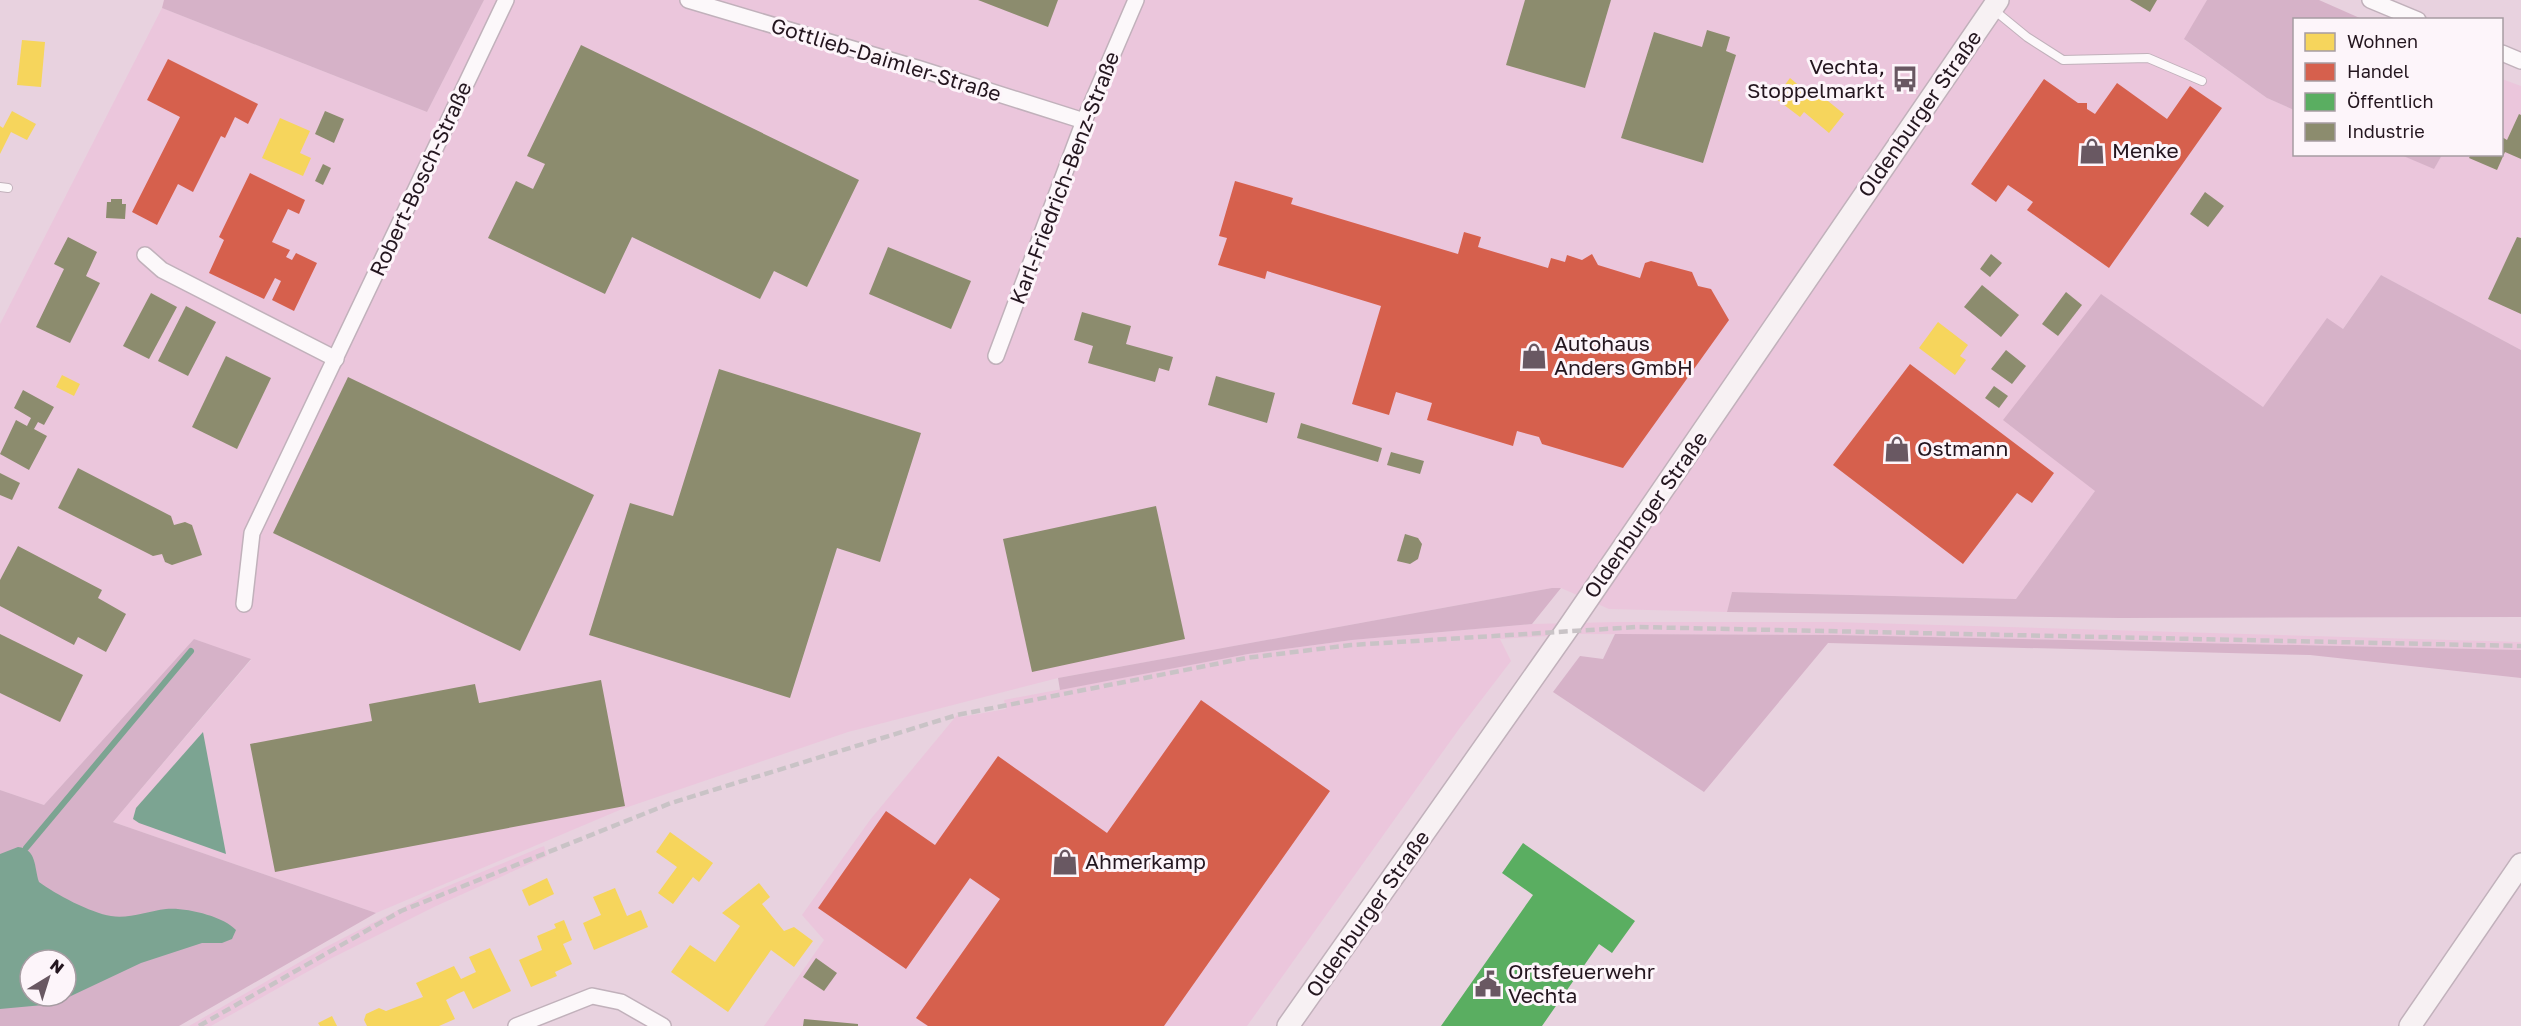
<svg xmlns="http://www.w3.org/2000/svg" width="2521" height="1026" font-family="'Golos Text',sans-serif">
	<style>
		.built { fill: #ebc6dc }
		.green { fill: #d6b2c8; fill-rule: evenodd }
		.water { fill: #7ca492; fill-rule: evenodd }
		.homes { fill: #f6d55c }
		.shops { fill: #d6604d }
		.public { fill: #5aae61 }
		.industry { fill: #8c8c6e }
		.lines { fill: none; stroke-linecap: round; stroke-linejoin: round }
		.stream { stroke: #7ca492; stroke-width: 6 }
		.lane-casing { stroke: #c1b1bb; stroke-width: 10 }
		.street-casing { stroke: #c1b1bb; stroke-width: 18 }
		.secondary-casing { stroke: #c1b1bb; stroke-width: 24 }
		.lane { stroke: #fcf8fa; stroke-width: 8 }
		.street { stroke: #fcf8fa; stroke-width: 15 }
		.secondary { stroke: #f7f1f3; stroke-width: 21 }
		.rail { stroke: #c9c3c6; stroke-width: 4.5; stroke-dasharray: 9 4.5; stroke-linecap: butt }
		.labels { text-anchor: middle; stroke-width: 6; stroke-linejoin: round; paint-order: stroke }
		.street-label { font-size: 21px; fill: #24161f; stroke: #fdf5fa }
		.poi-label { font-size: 21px; fill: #24161f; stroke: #fdf5fa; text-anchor: start }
	</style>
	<rect width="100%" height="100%" fill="#e8d2df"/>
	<g class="built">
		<polygon points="484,0 2207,0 2185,40 2267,98 2294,110 2294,154 2401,155 2434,168 2442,155 2502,154 2502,79 2521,86 2521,350 2381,275 2342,330 2327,319 2263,407 2095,491 2016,599 1732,592 1727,612 1609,609 1561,588 1552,588 1058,678 848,732 622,809 376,913 113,822 251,660 194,639 44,805 0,790 0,324 162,8 427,112"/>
		<polygon points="1617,622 1833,622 2521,642 2521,650 1836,635 1579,634 1500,639 1511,661 1459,729 1247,1026 764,1026 824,940 802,915 870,820 957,715 961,717 1006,709 1004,700 1248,654 1352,640 1532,624"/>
		<polygon points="544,846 547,856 436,906 330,959 211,1026 189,1026 324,948 431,893"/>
	</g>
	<g class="green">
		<polygon points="164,0 484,0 427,112 162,8"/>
		<polygon points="2207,0 2319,0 2362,19 2294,20 2294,110 2267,98 2184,39"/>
		<polygon points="2401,155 2442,155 2434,169"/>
		<polygon points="2381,275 2521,350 2521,617 2119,618 1727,612 1732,592 2016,599 2095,491 2003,420 2101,294 2263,407 2327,318 2343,329"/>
		<polygon points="1552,588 1561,588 1532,624 1352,640 1248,654 1060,690 1058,678"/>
		<polygon points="1615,634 1836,635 2521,650 2521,678 2310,655 1828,643 1704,792 1553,692 1580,656 1603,659"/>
		<path d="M194,639l57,20 -138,163 263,91 -197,113h-179v-236l44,15zM30,960h36v36h-36z"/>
	</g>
	<g class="water">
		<polygon points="203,732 226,854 139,823 133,819 136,808"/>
		<path d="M18,847c19,2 16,20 21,35 16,12 52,31 72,34 18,3 37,-5 55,-7 19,-2 57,7 70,21l-4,9 -10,4h-20l-61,20 -87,41 -54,5v-155zM30,960h36v36h-36z"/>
	</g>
	<g class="homes">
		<polygon points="22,40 45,42 41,87 17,85"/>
		<polygon points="1790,78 1808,93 1812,88 1844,114 1829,133 1804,112 1800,117 1775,98"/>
		<polygon points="12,111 36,124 27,140 11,132 0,154 0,126 3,128"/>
		<polygon points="280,118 310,131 300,153 311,158 303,176 262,158"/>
		<polygon points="1938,322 1968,345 1960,356 1966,360 1955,375 1919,348"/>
		<polygon points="62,375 80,384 74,396 56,387"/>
		<polygon points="670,832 713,863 699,882 693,877 673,904 658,893 677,867 656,852"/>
		<polygon points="547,878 554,894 529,906 522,890"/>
		<polygon points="759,883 770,897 762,904 784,931 794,927 813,941 794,967 771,950 728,1012 671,972 690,945 715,962 740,926 722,913"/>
		<polygon points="615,888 627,916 641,910 648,927 594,950 583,923 601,915 593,897"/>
		<polygon points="564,920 572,940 563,944 572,964 555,972 557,976 531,987 519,960 542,950 537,936 556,928 554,924"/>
		<polygon points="490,948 511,991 473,1009 464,991 457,994 446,1000 455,1019 439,1026 367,1026 364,1020 366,1014 379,1008 386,1011 423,997 416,983 454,966 461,979 476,972 469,957"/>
		<polygon points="332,1016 337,1026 320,1026 318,1023"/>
	</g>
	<g class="shops">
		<polygon points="168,59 258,104 248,124 235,117 225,138 221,136 193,192 178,184 157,225 132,212 180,117 147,100"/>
		<polygon points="2044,79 2078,103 2087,103 2087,109 2095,114 2117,83 2167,119 2190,86 2222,108 2109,268 2027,210 2033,202 2008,185 1996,202 1971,184"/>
		<polygon points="250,173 305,200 299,214 288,209 272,242 290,250 286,257 292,260 296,253 317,263 294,311 272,300 281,281 275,278 264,299 209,273 224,240 219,237"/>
		<polygon points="1235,181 1293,198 1291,204 1458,254 1464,232 1481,237 1478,247 1548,268 1551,258 1565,262 1567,255 1582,260 1592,254 1598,265 1640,278 1645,263 1651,261 1692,272 1698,286 1711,289 1729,320 1623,468 1542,444 1539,437 1517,431 1513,446 1427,420 1432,403 1396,392 1389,415 1352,404 1381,306 1267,271 1265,279 1218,265 1227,238 1219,236"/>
		<polygon points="1910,364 2054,473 2032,503 2017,493 1963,564 1833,465"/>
		<polygon points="1201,700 1330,791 1164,1026 928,1026 916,1018 1000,899 970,878 906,969 818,908 886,811 935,845 998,756 1107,833"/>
	</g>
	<polygon class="public" points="1523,843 1635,921 1612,953 1599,944 1542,1026 1441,1026 1533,895 1502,873"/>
	<g class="industry">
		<polygon points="978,0 1058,0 1048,27"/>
		<polygon points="1525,0 1611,0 1585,88 1506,65"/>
		<polygon points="2130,0 2157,0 2150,12"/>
		<polygon points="1707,30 1730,37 1726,51 1736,55 1703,163 1621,138 1654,32 1702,47"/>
		<polygon points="581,45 859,180 807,287 774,271 760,299 632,237 605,294 488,238 516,181 533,189 545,164 527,156"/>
		<polygon points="325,111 344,119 334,143 315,134"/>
		<polygon points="2519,114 2521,115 2521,159 2505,152 2497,170 2469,158 2471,154 2502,154 2502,137 2507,140"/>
		<polygon points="323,164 331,168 323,185 315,181"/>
		<polygon points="2205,192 2224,206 2208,227 2190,214"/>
		<polygon points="111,199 122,199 122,204 126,204 125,219 106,218 107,202 111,202"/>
		<polygon points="68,237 97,252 86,276 100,283 70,343 36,327 64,269 54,264"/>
		<polygon points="2517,237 2521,238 2521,314 2488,299"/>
		<polygon points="888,247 971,281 951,329 869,294"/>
		<polygon points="1991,254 2002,263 1990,277 1980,269"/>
		<polygon points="1982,285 2019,315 2001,337 1964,307"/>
		<polygon points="2066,292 2082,305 2058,336 2042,324"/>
		<polygon points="151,293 177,307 149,359 123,346"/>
		<polygon points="186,306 216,322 188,376 158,361"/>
		<polygon points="1082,312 1131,326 1126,344 1173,357 1169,371 1159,368 1155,382 1088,363 1093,346 1074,340"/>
		<polygon points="2006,350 2026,366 2012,384 1991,369"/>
		<polygon points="226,356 271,378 237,449 192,427"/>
		<polygon points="719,369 921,433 880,562 837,548 790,698 589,635 630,503 673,516"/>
		<polygon points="1216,376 1275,393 1267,423 1208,405"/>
		<polygon points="348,377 594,495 520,651 273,533"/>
		<polygon points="1994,386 2008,396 1999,408 1985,398"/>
		<polygon points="23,390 54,407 44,425 38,422 34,429 47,436 29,470 0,454 16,420 27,426 31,418 14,408"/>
		<polygon points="1301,423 1382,448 1378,462 1297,438"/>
		<polygon points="1391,452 1424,461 1420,474 1387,465"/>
		<polygon points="78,468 171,516 174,525 185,522 192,525 202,555 172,565 165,562 162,554 153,556 58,508"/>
		<polygon points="0,473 20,483 12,500 0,495"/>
		<polygon points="1156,506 1185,639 1032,672 1003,539"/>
		<polygon points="1405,534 1418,538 1422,544 1418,559 1410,564 1397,561"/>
		<polygon points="18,546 102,590 98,598 126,614 106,652 78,637 74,645 0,606 0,580"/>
		<polygon points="0,634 83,675 60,722 0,693"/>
		<polygon points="601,680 625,806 275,872 250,744 372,721 369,704 475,684 479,703"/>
		<polygon points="816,958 837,973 824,991 803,977"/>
		<polygon points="804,1019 858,1024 858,1026 803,1026"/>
	</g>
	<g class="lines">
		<polyline class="stream" points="26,848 191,651"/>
		<g class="lane-casing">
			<g id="lane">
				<polyline points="1994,10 2027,37 2063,60 2148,58 2202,81"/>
				<polyline points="0,187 8,188"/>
			</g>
		</g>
		<g class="street-casing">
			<g id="street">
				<polyline points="688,0 920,69 1084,121"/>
				<polyline points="2370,0 2418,20"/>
				<polyline points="2502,53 2521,61"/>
				<polyline points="145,255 162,270 336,359"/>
				<polyline points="996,356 1084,121 1136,0"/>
				<polyline points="244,604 252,533 506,0"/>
				<polyline points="516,1026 592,996 621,1002 663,1026"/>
			</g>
		</g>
		<g class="secondary-casing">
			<g id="secondary">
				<polyline points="1288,1026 1566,631 1998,0"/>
				<polyline points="2410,1026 2521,864"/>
			</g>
		</g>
		<use href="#lane" class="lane"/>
		<use href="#street" class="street"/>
		<use href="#secondary" class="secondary"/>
		<polyline class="rail" points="199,1026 401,911 671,803 957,715 1246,658 1351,645 1637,627 2521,646"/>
	</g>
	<defs>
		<g id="bus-bare" transform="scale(2.07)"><path d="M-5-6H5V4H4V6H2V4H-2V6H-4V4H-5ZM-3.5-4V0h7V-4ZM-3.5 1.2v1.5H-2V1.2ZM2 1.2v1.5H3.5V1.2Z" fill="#695862" stroke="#fdf5fa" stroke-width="2.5" paint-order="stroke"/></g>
		<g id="shop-bare" transform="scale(2.07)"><path d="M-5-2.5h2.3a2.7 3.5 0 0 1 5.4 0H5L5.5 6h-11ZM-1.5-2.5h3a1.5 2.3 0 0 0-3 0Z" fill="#695862" stroke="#fdf5fa" stroke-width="2.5" paint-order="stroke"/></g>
		<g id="civic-bare" transform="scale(2.07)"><path d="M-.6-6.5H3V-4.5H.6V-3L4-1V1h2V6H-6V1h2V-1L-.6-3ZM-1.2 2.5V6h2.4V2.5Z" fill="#695862" stroke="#fdf5fa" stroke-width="2.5" paint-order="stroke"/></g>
	</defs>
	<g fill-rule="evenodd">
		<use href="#bus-bare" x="1905" y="79"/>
		<use href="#shop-bare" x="2092" y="151"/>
		<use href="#shop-bare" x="1534" y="356"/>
		<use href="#shop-bare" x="1897" y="449"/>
		<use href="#shop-bare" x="1065" y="862"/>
		<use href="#civic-bare" x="1488" y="984"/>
	</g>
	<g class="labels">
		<g class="street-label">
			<text transform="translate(886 60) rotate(17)" y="7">Gottlieb-Daimler-Straße</text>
			<text transform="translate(1920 114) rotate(-55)" y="7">Oldenburger Straße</text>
			<text transform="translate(1065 178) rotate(-69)" y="7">Karl-Friedrich-Benz-Straße</text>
			<text transform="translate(421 179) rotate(-65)" y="7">Robert-Bosch-Straße</text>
			<text transform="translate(1646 515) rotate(-55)" y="7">Oldenburger Straße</text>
			<text transform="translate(1368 914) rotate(-55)" y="7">Oldenburger Straße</text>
		</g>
		<g class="poi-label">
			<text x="1885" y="74" text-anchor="end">Vechta,<tspan x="1885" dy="24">Stoppelmarkt</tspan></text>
			<text x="2112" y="158">Menke</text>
			<text x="1554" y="351">Autohaus<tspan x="1554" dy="24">Anders GmbH</tspan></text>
			<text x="1917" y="456">Ostmann</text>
			<text x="1085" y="869">Ahmerkamp</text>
			<text x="1508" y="979">Ortsfeuerwehr<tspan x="1508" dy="24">Vechta</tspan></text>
		</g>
	</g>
	<rect x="2293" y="18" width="210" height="138" fill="#fdf5fa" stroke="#a69ca2" stroke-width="1.5"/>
	<rect x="2305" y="33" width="30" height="18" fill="#f6d55c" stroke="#a69ca2" stroke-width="1.5"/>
	<text x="2347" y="48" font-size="18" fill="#24161f">Wohnen</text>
	<rect x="2305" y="63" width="30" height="18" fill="#d6604d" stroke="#a69ca2" stroke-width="1.5"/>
	<text x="2347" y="78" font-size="18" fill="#24161f">Handel</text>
	<rect x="2305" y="93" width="30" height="18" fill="#5aae61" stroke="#a69ca2" stroke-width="1.5"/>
	<text x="2347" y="108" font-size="18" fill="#24161f">Öffentlich</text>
	<rect x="2305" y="123" width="30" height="18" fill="#8c8c6e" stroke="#a69ca2" stroke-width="1.5"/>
	<text x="2347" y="138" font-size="18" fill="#24161f">Industrie</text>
	<g transform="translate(48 978) rotate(38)"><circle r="28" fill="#fdf5fa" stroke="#a69ca2" stroke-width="1.5"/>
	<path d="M0-4.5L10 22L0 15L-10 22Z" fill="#695862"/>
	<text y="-9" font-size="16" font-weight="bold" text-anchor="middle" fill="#24161f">N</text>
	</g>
</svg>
